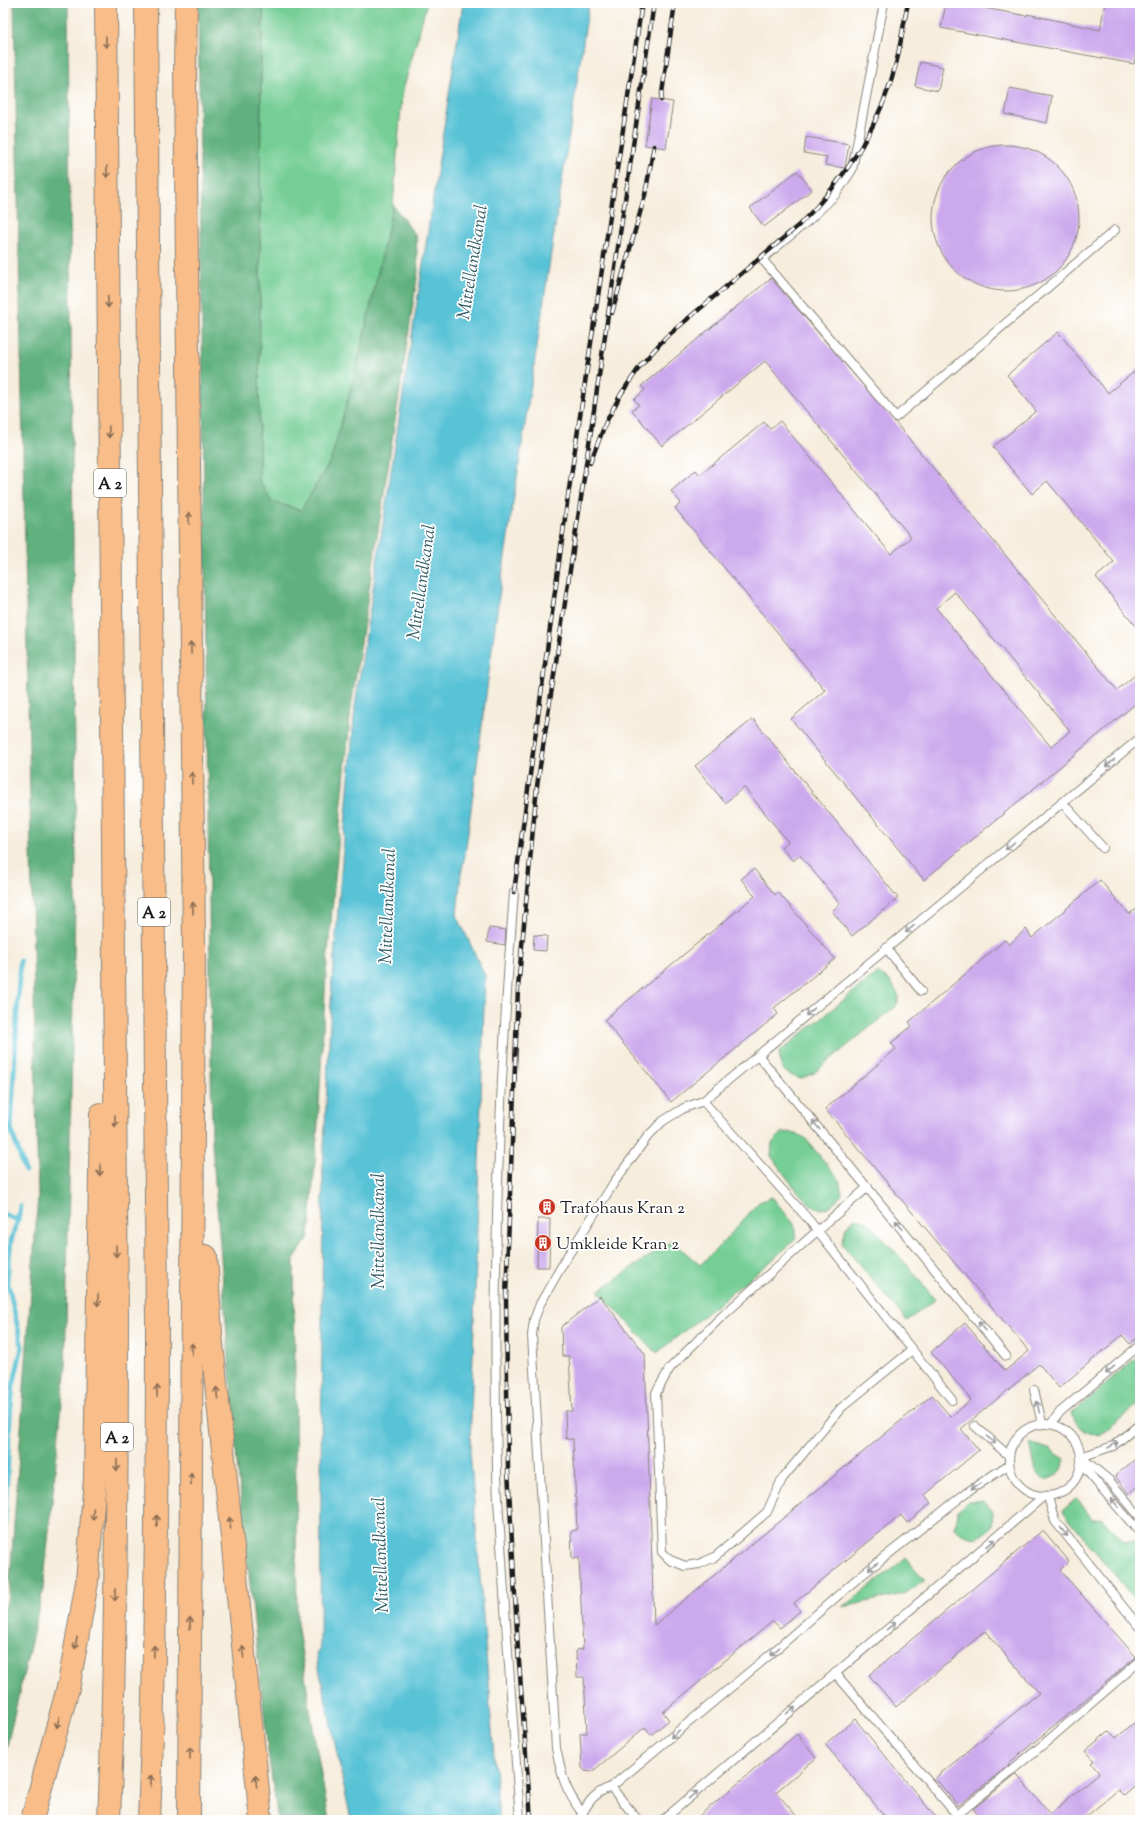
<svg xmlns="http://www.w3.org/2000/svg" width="1143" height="1823" font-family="'Sorts Mill Goudy',serif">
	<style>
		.green { fill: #75ce94; stroke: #487558 }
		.forest { fill: #60b17e; stroke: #3e664d }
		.water { fill: #59c2d6; stroke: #3a6f79 }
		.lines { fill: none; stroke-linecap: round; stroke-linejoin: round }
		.stream { stroke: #59c2d6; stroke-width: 5 }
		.building { fill: #cca9ed; fill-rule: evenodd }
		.service-casing { stroke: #89847c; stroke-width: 10 }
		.motorway-casing { stroke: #89847c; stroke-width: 24 }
		.service { stroke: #fff; stroke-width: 8 }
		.motorway { stroke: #f8bd89; stroke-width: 22 }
		.rail-casing { stroke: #1c1c1c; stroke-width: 4.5 }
		.rail { stroke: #fff; stroke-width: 3; stroke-dasharray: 9; stroke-linecap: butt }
		.oneway { stroke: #8a6c52 }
		.oneway2 { stroke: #999 }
		.labels { text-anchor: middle; stroke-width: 3.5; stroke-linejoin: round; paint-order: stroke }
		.shield { fill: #fff; stroke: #606060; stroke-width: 1 }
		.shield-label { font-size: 16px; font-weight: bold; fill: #1c1c1c }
		.poi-label { font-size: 17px; fill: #1c1c1c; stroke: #fff; text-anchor: start }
		.water-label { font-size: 18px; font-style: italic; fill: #345e66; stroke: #fff }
	</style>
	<rect width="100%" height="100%" fill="#fff"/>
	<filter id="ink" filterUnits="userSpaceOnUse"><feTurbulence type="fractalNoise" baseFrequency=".025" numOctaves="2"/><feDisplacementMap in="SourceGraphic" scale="8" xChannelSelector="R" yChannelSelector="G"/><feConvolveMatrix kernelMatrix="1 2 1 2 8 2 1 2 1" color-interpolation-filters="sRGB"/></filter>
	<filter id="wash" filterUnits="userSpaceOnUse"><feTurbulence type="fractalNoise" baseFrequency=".012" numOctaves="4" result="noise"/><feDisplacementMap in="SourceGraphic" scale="16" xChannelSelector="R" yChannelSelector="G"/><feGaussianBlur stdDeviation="0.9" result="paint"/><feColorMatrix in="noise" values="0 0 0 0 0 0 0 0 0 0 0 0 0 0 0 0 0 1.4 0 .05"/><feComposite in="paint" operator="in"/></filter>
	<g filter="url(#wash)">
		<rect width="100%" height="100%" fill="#f6eddc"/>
		<g class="green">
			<polygon points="264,3 427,3 402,94 393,205 358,362 331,460 301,510 272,502 259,480 261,56"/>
			<path d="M877,973l13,8 9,15 -2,9 -83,68 -13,6c-17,-6 -21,-8 -22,-27z"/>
			<path d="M783,1132l13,1 9,5 34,41 3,15c-5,7 -12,15 -22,15 -12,0 -41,-42 -49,-53l1,-13z"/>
			<polygon points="772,1197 794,1224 796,1239 770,1262 657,1353 598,1291 672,1241 700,1265 726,1239 759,1202"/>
			<polygon points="855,1218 868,1222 909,1267 935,1300 907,1321 842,1244 846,1227"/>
			<path d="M1140,1354v49l-41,33c-16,-5 -21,-6 -27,-23z"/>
			<path d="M1030,1443l19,6 16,10c-3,13 -7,18 -21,21l-8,-9z"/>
			<polygon points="1077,1498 1092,1519 1102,1518 1125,1542 1139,1541 1140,1543 1140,1606 1062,1511"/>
			<path d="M968,1501h15l10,10 -1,15c-16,15 -18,15 -37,3l3,-18z"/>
			<polygon points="906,1558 925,1581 903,1594 843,1607"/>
		</g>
		<g class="forest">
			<polygon points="14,3 68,3 76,861 65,1374 43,1590 3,1763 3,1615 9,1593 38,1196"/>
			<polygon points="198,3 264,3 261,56 259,480 272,502 301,510 331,460 358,362 393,205 416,236 418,272 351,707 326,975 318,1124 309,1237 294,1259 297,1622 312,1722 329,1820 278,1820 269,1761 237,1463 212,1143"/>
		</g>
		<polygon class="water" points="463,3 589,3 499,596 465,855 461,874 457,915 485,976 470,1450 499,1820 351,1820 316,1654 319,1650 320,1644 323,1168 332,982 355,706"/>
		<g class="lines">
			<g class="stream">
				<polyline points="20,961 11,1129 25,1171"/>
				<polyline points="3,1214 18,1220 11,1240 7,1279 22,1347 13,1386 10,1417 3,1554"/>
				<polyline points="18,1220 20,1206"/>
			</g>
		</g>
		<g id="blocks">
			<g class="building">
				<polygon points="946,3 985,3 984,8 1027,16 1027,14 1100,30 1105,3 1140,3 1140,30 1134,64 941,28"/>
				<polygon points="920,62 943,67 938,91 915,86"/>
				<polygon points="1010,88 1052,96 1047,123 1005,114"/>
				<polygon points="652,99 673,102 666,148 645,145"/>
				<polygon points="806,137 849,144 845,168 825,165 827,157 804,153"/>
				<circle cx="1006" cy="218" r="73"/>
				<polygon points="797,171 812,190 764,227 750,208"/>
				<path d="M771,278l124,144 222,268 23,-19v29l-216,180 -133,-161 34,-29 -150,-182 6,-5 -10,-12 25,-21 4,5 64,-53 6,7 10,-8 111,133 20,-17 -146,-176 -103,85 -30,-36 7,-5 -5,-6 11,-9 -4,-4zM955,592l115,139 -19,16 -115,-139z"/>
				<polygon points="1058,332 1108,393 1140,367 1140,631 1096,577 1114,562 1047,481 1032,494 993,447 1036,411 1007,375"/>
				<polygon points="753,719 898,898 852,936 832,911 840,904 800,855 793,861 781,847 788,842 744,787 725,803 695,766"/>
				<polygon points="754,869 775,895 778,892 835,959 774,1008 778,1014 671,1102 604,1020 755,896 741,879"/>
				<polygon points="1100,880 1129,914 1140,907 1140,1335 1130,1344 1122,1335 1059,1388 1039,1364 961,1429 979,1450 925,1495 931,1503 907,1523 901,1515 794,1603 800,1611 780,1628 773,1621 663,1712 669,1720 651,1735 645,1727 592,1772 585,1771 582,1768 580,1733 587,1733 584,1677 577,1677 576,1650 583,1649 579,1558 572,1558 571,1531 577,1530 573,1439 566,1439 565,1411 572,1411 569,1356 562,1356 561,1327 600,1296 645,1354 654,1625 932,1395 951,1417 971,1400 931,1352 965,1323 1005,1371 1029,1351 825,1109 896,1049 891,1043 912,1026 909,1022 1005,940 1009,945 1026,929 1032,938"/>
				<polygon points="489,928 506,930 505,945 487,942"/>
				<polygon points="534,935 547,936 546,951 533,950"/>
				<polygon points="538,1219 550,1219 549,1267 537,1267"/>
				<polygon points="1140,1455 1140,1485 1129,1494 1115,1476"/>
				<polygon points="1043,1530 1069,1561 1060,1570 1136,1657 1008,1764 1009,1765 958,1806 935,1778 1039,1693 985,1631 896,1707 869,1675"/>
				<polygon points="1140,1718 1140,1782 1124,1796 1118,1790 1082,1820 983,1820 973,1809 1016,1774 1050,1814 1099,1773 1091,1763 1094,1761 1085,1751 1109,1731 1116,1738"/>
				<polygon points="855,1719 938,1820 888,1820 825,1744"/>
				<polygon points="797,1734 816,1758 776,1792 800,1820 694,1820"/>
			</g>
		</g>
	</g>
	<g filter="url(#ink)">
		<use href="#blocks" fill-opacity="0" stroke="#89847c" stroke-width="1"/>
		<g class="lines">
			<g class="service-casing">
				<g id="service">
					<polyline points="884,3 852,170 836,194 809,220 762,259 896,417 1115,230"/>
					<polyline points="1062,802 1103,848"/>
					<path d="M514,892c-15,191 -22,382 -17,574 0,31 3,62 5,93 5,87 12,174 18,261"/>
					<polyline points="886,948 921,991"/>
					<polyline points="758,1055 1006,1356"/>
					<polyline points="868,1187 817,1231 718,1320 670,1368 656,1393 662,1552 670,1560 685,1566 699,1564 715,1557 767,1512 782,1479 841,1408 912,1350"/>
					<polyline points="1034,1390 1042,1423"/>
					<polyline points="952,1400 809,1220 703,1101 1140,738"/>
					<circle cx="1045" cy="1460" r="36"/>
					<polyline points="1051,1424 1060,1412 1140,1345"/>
					<polyline points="975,1426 1008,1455"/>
					<polyline points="1081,1457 1109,1480 1140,1517"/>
					<polyline points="1081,1457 1113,1446 1140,1424"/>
					<polyline points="1081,1464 1140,1533"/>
					<polyline points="1048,1497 1055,1521 1140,1628"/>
					<polyline points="835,1673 957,1815"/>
					<path d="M582,1813c-18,-25 -20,-36 -26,-65l-24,-413 2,-15 6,-16 25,-44 50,-79 33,-45 15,-15 21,-13 19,-7"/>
					<path d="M579,1820c8,-16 14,-27 32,-33"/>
					<polyline points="638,1820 611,1787 772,1653 858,1578 966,1493 1008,1465"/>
					<polyline points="663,1820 1044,1496"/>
					<polyline points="957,1820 957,1815 1045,1743 1140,1661"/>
				</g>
			</g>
			<g class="motorway-casing">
				<g id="motorway">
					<path d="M106,3l11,1317c0,167 -1,333 -8,500"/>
					<path d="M146,3l11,1316c0,167 -1,334 -8,501"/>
					<polyline points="186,3 185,72 194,947 189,1820"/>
					<polyline points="206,1256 211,1334 261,1820"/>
					<polyline points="32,1820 69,1684 87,1582 95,1478 101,1114"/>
				</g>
			</g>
			<use href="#service" class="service"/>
			<use href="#motorway" class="motorway"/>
			<g class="rail-casing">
				<g id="rail">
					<polyline points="661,100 675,3"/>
					<polyline points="612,313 645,195 654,146"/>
					<path d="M590,463l16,-41 15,-28 20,-29 24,-27 133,-112c47,-46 83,-101 99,-166 4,-19 7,-38 11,-57"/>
					<polyline points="514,892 568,496 642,3"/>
					<polyline points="531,1820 518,1649 508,1470 506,1297 518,988 537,786 581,498 654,3"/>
				</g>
			</g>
			<use href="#rail" class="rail"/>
		</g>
		<defs><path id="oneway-shaft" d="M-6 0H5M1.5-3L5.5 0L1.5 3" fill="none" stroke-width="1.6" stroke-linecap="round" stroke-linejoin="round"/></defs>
		<g class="oneway">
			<use href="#oneway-shaft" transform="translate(106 42) rotate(89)"/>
			<use href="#oneway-shaft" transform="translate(107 172) rotate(89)"/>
			<use href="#oneway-shaft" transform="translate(108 302) rotate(89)"/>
			<use href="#oneway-shaft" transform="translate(109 432) rotate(89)"/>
			<use href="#oneway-shaft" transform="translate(189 518) rotate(-91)"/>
			<use href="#oneway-shaft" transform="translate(191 648) rotate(-91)"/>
			<use href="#oneway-shaft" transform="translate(192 778) rotate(-91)"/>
			<use href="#oneway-shaft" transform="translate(193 908) rotate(-91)"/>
			<use href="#oneway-shaft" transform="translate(115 1121) rotate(90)"/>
			<use href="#oneway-shaft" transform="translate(100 1170) rotate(91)"/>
			<use href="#oneway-shaft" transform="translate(116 1251) rotate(90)"/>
			<use href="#oneway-shaft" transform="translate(98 1300) rotate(91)"/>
			<use href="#oneway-shaft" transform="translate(192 1349) rotate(-90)"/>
			<use href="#oneway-shaft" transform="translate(157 1391) rotate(-90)"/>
			<use href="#oneway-shaft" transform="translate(217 1393) rotate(-96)"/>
			<use href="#oneway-shaft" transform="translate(117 1465) rotate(90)"/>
			<use href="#oneway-shaft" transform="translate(191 1479) rotate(-90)"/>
			<use href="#oneway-shaft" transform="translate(93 1514) rotate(95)"/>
			<use href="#oneway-shaft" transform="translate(157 1521) rotate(-89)"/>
			<use href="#oneway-shaft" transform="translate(230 1523) rotate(-96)"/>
			<use href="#oneway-shaft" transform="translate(115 1595) rotate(91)"/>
			<use href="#oneway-shaft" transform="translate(190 1623) rotate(-90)"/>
			<use href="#oneway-shaft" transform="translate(76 1643) rotate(100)"/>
			<use href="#oneway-shaft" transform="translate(154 1651) rotate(-89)"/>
			<use href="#oneway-shaft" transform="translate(243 1652) rotate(-96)"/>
			<use href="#oneway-shaft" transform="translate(58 1722) rotate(105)"/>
			<use href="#oneway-shaft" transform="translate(190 1753) rotate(-90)"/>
			<use href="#oneway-shaft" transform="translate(151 1781) rotate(-88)"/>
			<use href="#oneway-shaft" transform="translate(256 1781) rotate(-96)"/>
		</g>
		<g class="oneway2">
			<use href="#oneway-shaft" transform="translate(1110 763) rotate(140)"/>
			<use href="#oneway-shaft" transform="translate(1010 846) rotate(140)"/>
			<use href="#oneway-shaft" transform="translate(910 929) rotate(140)"/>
			<use href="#oneway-shaft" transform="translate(810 1012) rotate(140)"/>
			<use href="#oneway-shaft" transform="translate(816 1125) rotate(-130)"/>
			<use href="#oneway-shaft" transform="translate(899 1225) rotate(-130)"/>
			<use href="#oneway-shaft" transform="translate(982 1326) rotate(-129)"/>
			<use href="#oneway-shaft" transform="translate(1110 1370) rotate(140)"/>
			<use href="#oneway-shaft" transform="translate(1038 1407) rotate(-104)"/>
			<use href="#oneway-shaft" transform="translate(991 1440) rotate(40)"/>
			<use href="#oneway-shaft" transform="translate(1113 1445) rotate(-30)"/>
			<use href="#oneway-shaft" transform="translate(976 1486) rotate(147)"/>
			<use href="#oneway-shaft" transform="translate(1115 1503) rotate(-130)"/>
			<use href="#oneway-shaft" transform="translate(1064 1532) rotate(52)"/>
			<use href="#oneway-shaft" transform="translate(991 1543) rotate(-40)"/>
			<use href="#oneway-shaft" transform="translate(873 1566) rotate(142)"/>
			<use href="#oneway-shaft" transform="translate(891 1626) rotate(-40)"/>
			<use href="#oneway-shaft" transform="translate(775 1651) rotate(139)"/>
			<use href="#oneway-shaft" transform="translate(791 1710) rotate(-40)"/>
			<use href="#oneway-shaft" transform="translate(675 1734) rotate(140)"/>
			<use href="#oneway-shaft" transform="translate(693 1795) rotate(-41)"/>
		</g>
	</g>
	<defs>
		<g id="building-disc" transform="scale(0.9)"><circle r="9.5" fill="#c8321e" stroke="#fff"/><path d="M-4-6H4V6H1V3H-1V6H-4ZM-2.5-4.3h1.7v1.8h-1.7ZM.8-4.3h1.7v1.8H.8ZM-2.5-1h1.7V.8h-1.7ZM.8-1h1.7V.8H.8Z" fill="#fff"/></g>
	</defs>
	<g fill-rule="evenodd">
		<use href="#building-disc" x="547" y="1207"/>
		<use href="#building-disc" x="543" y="1243"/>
	</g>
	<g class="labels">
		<g class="shield">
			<rect x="94" y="469" width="32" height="28" rx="3"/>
			<rect x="138" y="898" width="32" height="28" rx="3"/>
			<rect x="101" y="1423" width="32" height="28" rx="3"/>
		</g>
		<g class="shield-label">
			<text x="110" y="489">A 2</text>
			<text x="154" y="918">A 2</text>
			<text x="117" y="1443">A 2</text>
		</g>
		<g class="poi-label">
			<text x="560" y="1213">Trafohaus Kran 2</text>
			<text x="556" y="1249">Umkleide Kran 2</text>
		</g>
		<g class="water-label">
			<text transform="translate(472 262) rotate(-81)" y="6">Mittellandkanal</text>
			<text transform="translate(421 582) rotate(-82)" y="6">Mittellandkanal</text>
			<text transform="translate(387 906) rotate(-88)" y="6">Mittellandkanal</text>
			<text transform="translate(378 1231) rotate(-90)" y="6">Mittellandkanal</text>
			<text transform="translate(380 1555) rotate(-92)" y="6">Mittellandkanal</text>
		</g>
	</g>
	<rect width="1143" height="1823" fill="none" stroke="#fff" stroke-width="16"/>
</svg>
